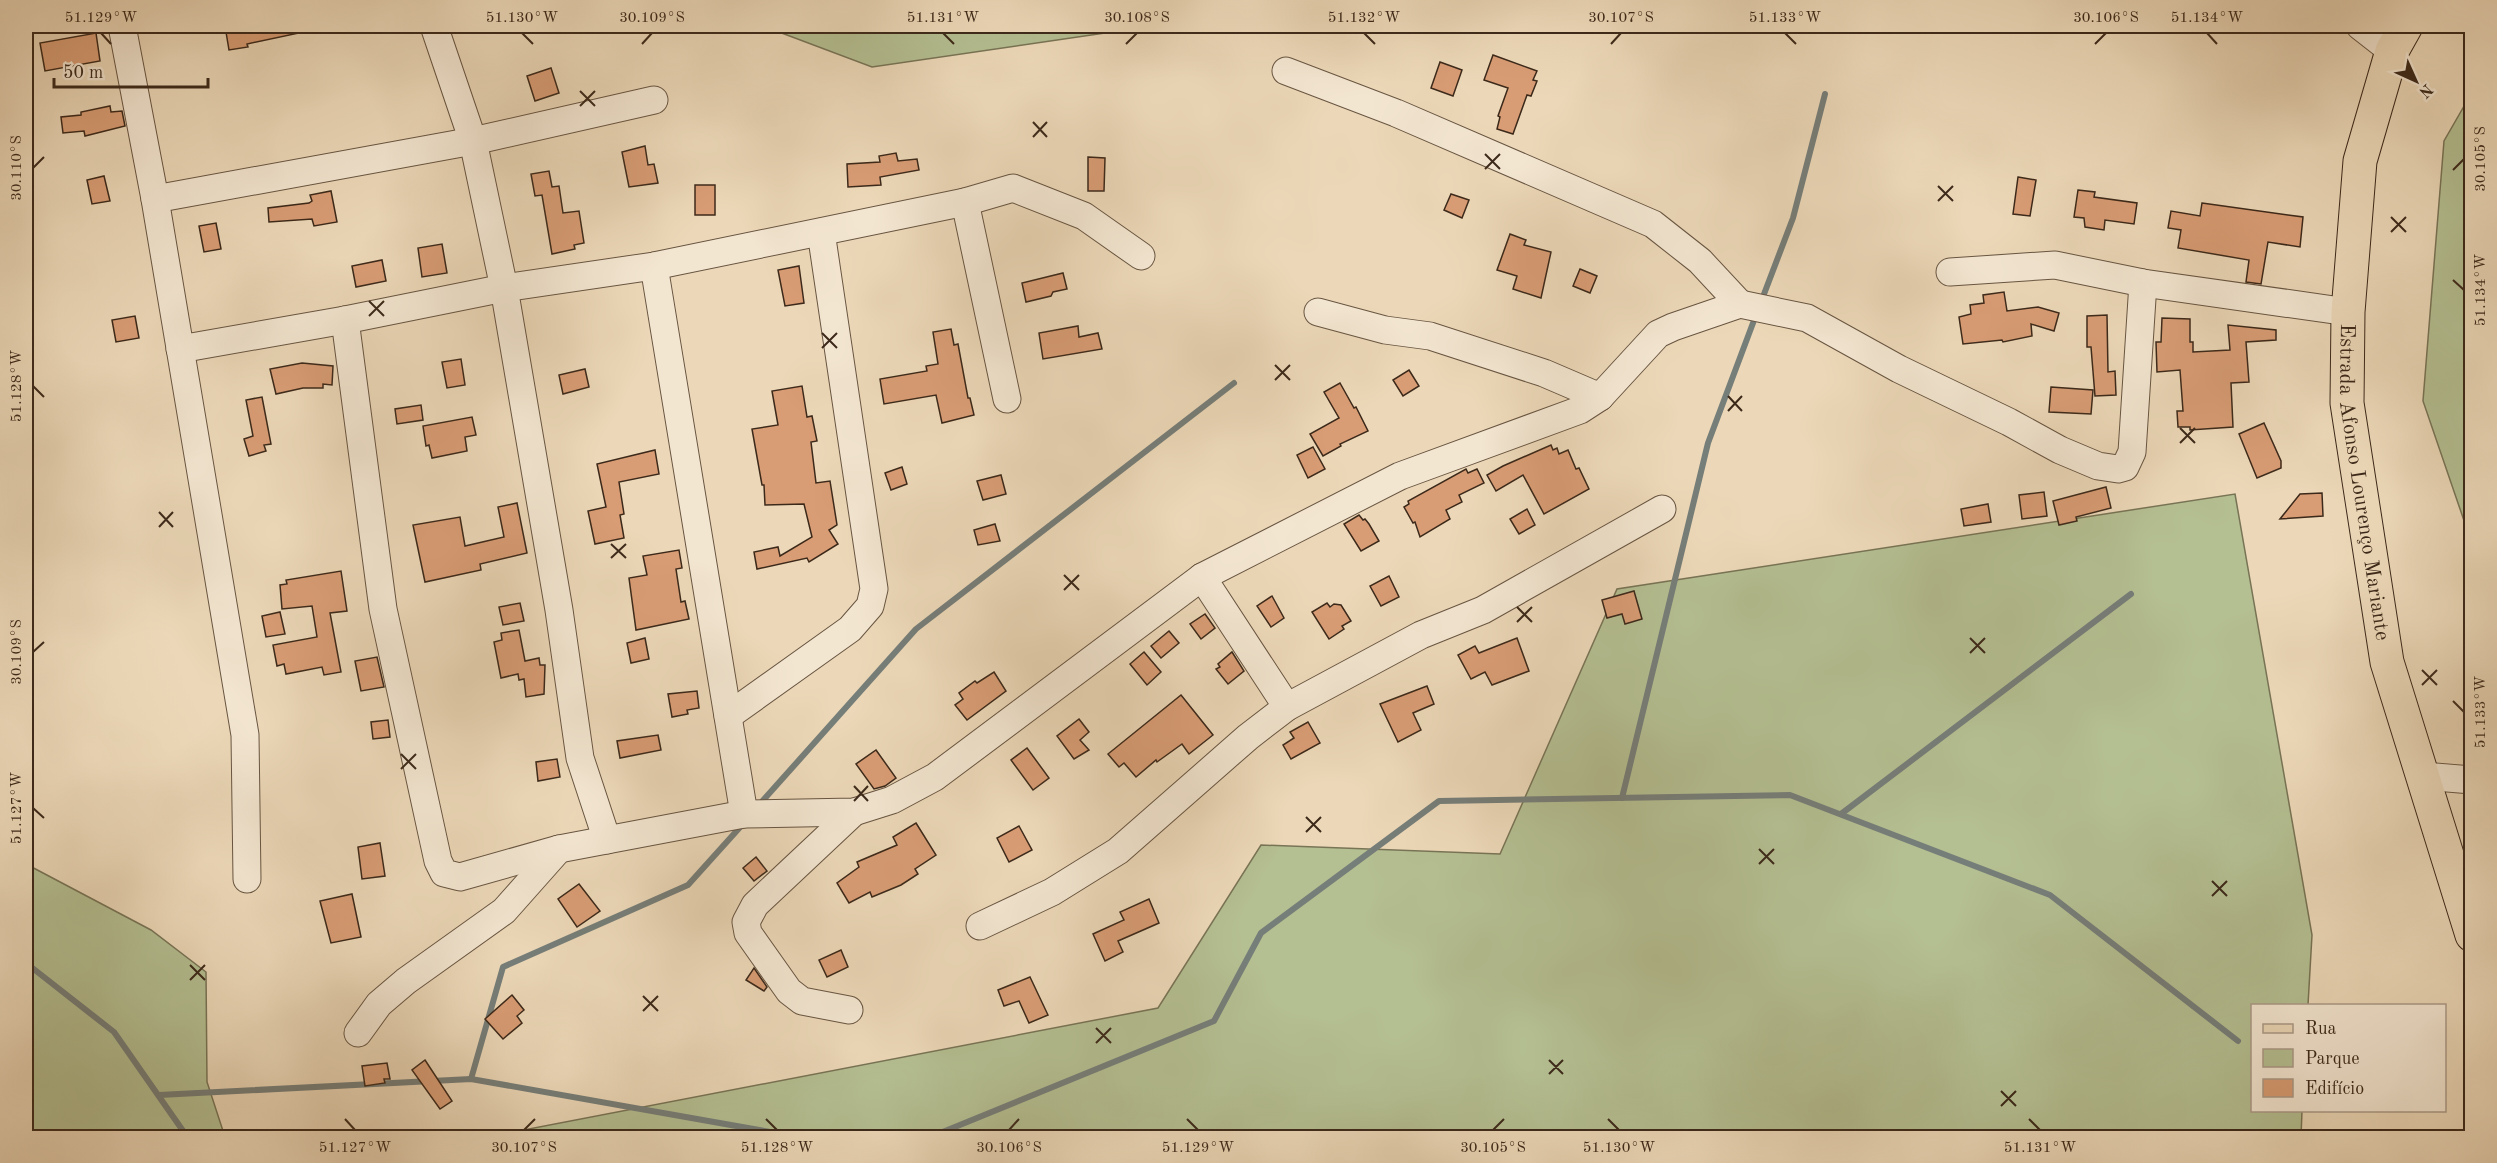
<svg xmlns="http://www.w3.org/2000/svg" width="2497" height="1163" font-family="'Old Standard TT',serif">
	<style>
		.green { fill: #b4bf92; stroke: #787456; stroke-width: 1.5 }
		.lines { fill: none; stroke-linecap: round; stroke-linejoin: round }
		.stream { stroke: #767e79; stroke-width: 6 }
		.building { fill: #d99d75; stroke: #3c291a; stroke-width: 1.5 }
		.minor-casing { stroke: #685542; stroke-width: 29 }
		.major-casing { stroke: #3c291a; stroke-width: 35 }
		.minor { stroke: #f3e6d1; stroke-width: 27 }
		.major { stroke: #ecd8b8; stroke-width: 33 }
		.ticks { fill: none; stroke: #3c291a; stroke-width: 2 }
		.labels { text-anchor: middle; stroke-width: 4.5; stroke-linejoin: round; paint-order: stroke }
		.street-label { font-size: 21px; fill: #3c291a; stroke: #f3e6d1 }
		.neatline { fill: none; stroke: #3c291a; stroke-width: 2 }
		.ticks-label { font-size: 15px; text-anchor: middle; fill: #3c291a }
	</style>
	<rect width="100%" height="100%" fill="#ecd8b8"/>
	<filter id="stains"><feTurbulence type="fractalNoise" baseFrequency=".00333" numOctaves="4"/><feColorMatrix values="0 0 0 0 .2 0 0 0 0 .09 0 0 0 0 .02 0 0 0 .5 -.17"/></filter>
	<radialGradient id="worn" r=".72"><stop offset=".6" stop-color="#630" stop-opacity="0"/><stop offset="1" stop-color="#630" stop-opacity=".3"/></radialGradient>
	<g class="green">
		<polygon points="763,26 1153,26 872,67"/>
		<polygon points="2471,94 2471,541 2423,401 2444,141"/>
		<polygon points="2235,494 2312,935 2308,1005 2252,1006 2252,1110 2302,1111 2301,1137 482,1138 1158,1008 1261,845 1500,854 1617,589"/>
		<polygon points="26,864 151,930 206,972 207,1082 225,1137 26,1137"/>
	</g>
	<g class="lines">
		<g class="stream">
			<polyline points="1761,302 1793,218 1825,94"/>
			<polyline points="1622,798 1708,443 1756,315"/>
			<polyline points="758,806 916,629 1234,383"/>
			<polyline points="1841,814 2131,594"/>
			<polyline points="26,963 114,1032 188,1138"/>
			<polyline points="471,1079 503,967 688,885 742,825"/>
			<polyline points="159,1095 471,1079 804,1138"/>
			<polyline points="928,1138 1214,1021 1261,933 1439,801 1790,795 2050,895 2238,1041"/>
		</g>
	</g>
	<g class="building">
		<polygon points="225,26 298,26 299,33 247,44 248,47 229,50"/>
		<polygon points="96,33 100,61 45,71 40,43"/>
		<polygon points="1493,55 1537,71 1533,80 1537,81 1531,96 1527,95 1513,134 1497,129 1500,117 1498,116 1508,88 1484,80"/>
		<polygon points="1440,62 1462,70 1453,96 1431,88"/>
		<polygon points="551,68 559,93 535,101 527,76"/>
		<polygon points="110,106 111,112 122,111 125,126 85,136 84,131 63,133 61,117 81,115 81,112"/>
		<polygon points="645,146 648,165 654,164 658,183 629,187 622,152"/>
		<polygon points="896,153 898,161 917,159 919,170 880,177 881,185 848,187 847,164 880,162 879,156"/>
		<polygon points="1088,157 1105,158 1104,191 1088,191"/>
		<polygon points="549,171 552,187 559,186 563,213 579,211 584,243 574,245 575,249 552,254 542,195 535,196 531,174"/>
		<polygon points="104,176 110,201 92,204 87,180"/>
		<polygon points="2018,177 2036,180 2030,216 2013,214"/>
		<rect x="695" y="185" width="20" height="30"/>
		<polygon points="2078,190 2095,192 2094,197 2137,203 2134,224 2105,220 2104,230 2085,227 2084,218 2074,217"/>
		<polygon points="331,191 337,222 314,226 312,219 269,222 268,208 309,203 312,201 310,195"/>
		<polygon points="1451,194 1469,200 1462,218 1444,210"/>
		<polygon points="2202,203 2303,217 2300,247 2268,242 2261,284 2246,282 2249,260 2178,248 2181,230 2168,228 2171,211 2200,216"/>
		<polygon points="216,223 221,249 204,252 199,226"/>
		<polygon points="1510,234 1526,240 1524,245 1551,252 1541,298 1513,289 1517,276 1497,270"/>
		<polygon points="442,244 447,273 422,277 418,248"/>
		<polygon points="382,260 386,281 356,287 352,266"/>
		<polygon points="799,266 804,303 785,306 778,270"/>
		<polygon points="1580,269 1597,276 1590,293 1573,286"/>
		<polygon points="1063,273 1067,289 1053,292 1051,296 1026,302 1022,283"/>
		<polygon points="2004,292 2007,311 2038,307 2059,313 2054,331 2031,324 2032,336 2003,342 2002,340 1963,344 1959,317 1971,314 1970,305 1984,303 1983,295"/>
		<polygon points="2107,315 2108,372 2115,371 2116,395 2095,396 2091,347 2087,347 2087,316"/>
		<polygon points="135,316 139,338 116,342 112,320"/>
		<polygon points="2162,318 2190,319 2190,342 2193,342 2193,352 2230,350 2228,325 2276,330 2276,340 2246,342 2249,382 2231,383 2233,427 2190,430 2190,427 2178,427 2177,411 2183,411 2180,370 2157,372 2156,342 2161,342"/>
		<polygon points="1078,326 1079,337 1098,333 1102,349 1043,359 1039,333"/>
		<polygon points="951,329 954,345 958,344 968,398 970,398 974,415 942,423 936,395 884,404 880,379 927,371 926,366 938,364 933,332"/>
		<polygon points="461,359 465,385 447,388 442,362"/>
		<polygon points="302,363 333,366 332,385 323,384 323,388 303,388 276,394 270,369"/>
		<polygon points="585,369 589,387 563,394 559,375"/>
		<polygon points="1409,370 1419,386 1403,396 1393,380"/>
		<polygon points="1340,383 1354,408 1356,407 1368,431 1340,444 1341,446 1323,456 1310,434 1339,418 1324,392"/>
		<polygon points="802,386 807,417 812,416 817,441 811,442 816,483 830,481 837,525 829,530 838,544 809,562 807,558 757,569 754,552 778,547 780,556 812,537 804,504 765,505 764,485 762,485 752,429 778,425 772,391"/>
		<polygon points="2051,387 2093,390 2091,414 2049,412"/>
		<polygon points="262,397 271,444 264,445 266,451 249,456 244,439 253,436 246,400"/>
		<polygon points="421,405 423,420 397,424 395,409"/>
		<polygon points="472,417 476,435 465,437 467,451 432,458 429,445 426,446 423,426"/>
		<polygon points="2264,423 2281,461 2281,468 2257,478 2239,434"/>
		<polygon points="1551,445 1553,450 1557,448 1559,454 1568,450 1576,469 1579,468 1589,489 1544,514 1523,475 1496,491 1487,475 1503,466"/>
		<polygon points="1313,447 1325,469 1308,478 1297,455"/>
		<polygon points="655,450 659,474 619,482 624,514 620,515 624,538 595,544 588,511 606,507 597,464"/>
		<polygon points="902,467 907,484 891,490 885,473"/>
		<polygon points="1466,469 1468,473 1477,469 1484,483 1459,495 1462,502 1446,510 1450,519 1420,537 1415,522 1413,523 1404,507 1409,504 1408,501"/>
		<polygon points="1001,475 1006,494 983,500 977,481"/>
		<polygon points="2106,487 2111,508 2076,517 2077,521 2059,525 2053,501"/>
		<polygon points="2044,492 2047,516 2022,519 2019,495"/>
		<polygon points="2322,493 2323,516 2280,519 2300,494"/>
		<polygon points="517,503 527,553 480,564 481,570 425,582 413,525 460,517 465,546 504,537 498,507"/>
		<polygon points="1988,504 1991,522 1964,526 1961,509"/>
		<polygon points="1527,509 1535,525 1519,534 1510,519"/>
		<polygon points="1359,515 1363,520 1365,519 1369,524 1379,541 1361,551 1344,524"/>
		<polygon points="995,524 1000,541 978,545 974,530"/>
		<polygon points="679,550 682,568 676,569 681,602 685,601 689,619 636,630 629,578 647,575 643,556"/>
		<polygon points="341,571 347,611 330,613 341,672 324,675 322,667 286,674 284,664 277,666 273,645 317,637 312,606 282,609 280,585 287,584 286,580"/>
		<polygon points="1389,576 1399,597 1381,606 1370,586"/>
		<polygon points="1634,591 1642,619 1625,624 1622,614 1607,618 1602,600"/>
		<polygon points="1272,596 1284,618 1271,627 1257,606"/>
		<polygon points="520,603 524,621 503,625 499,607"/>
		<polygon points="1327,603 1330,607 1334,604 1341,605 1351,621 1342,626 1344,629 1329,639 1312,612"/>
		<polygon points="280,612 285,634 266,637 262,616"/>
		<polygon points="1205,614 1215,628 1201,639 1190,624"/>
		<polygon points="519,630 525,661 539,658 540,665 545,665 544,694 526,697 524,679 519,680 518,674 501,678 494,642 502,640 501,633"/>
		<polygon points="1169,631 1179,643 1161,658 1151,646"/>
		<polygon points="645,638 649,659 631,663 627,643"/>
		<polygon points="1517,638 1529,671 1492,685 1485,672 1471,679 1458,655 1475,646 1479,653"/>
		<polygon points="1144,652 1161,672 1147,685 1130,664"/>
		<polygon points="1232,652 1244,671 1228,684 1216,669 1220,667 1218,664"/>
		<polygon points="377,657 384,687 361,691 355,661"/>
		<polygon points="994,672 1006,691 967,720 955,705 963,699 959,693 975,681 977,683"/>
		<polygon points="1427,686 1434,704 1413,713 1421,730 1398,742 1380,704"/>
		<polygon points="697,691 699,708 687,710 688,714 672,717 668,694"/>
		<polygon points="1181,695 1213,735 1189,754 1182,744 1157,762 1156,760 1136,777 1124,763 1119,767 1108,754"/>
		<polygon points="1079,719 1089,732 1080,740 1089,750 1074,759 1057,736"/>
		<polygon points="388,720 390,737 373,739 371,722"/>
		<polygon points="1308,722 1320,743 1291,759 1283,745 1294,738 1290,732"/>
		<polygon points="658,735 661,750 620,758 617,741"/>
		<polygon points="1027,748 1049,778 1033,790 1011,760"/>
		<polygon points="876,750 896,778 885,786 874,789 856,764"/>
		<polygon points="557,759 560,777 538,781 536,762"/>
		<polygon points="916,823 936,855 915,869 918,874 901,885 872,897 870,892 849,903 837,883 859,867 857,862 897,845 893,837"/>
		<polygon points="1019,826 1032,850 1009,862 997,838"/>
		<polygon points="380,843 385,876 362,879 358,847"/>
		<polygon points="756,857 767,871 754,881 743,868"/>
		<polygon points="579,884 600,911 577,927 558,899"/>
		<polygon points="352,894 361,937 331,943 320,901"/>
		<polygon points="1149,899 1159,923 1118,941 1123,952 1105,961 1093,934 1124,920 1120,912"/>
		<polygon points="841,950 848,967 827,977 819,960"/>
		<polygon points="754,968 767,987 764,991 746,980"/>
		<polygon points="1030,977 1048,1015 1029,1023 1019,1001 1004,1006 998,990"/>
		<polygon points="512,995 524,1010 517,1016 522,1023 503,1039 485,1019"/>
		<polygon points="425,1060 452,1101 440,1109 412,1070"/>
		<polygon points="387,1063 390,1079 384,1079 385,1083 365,1086 362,1066"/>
	</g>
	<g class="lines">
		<g class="minor-casing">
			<g id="minor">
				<polyline points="122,26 155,199 245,735 247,879"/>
				<polyline points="434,26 473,141 504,288 559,610 580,758 607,840"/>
				<polyline points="2360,26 2392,51"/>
				<polyline points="1286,71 1396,113 1653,224 1700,261 1740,304"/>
				<polyline points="155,199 473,141 654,100"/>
				<polyline points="965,202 1007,399"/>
				<polyline points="654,266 744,814"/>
				<polyline points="1950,272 2055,265 2143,283 2348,312"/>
				<polyline points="1318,312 1385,330 1430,336 1544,373 1600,397"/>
				<polyline points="345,320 383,609 438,861 444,873 460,877 559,849 744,814 854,812 892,800 935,777 1202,577 1400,476 1580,410 1600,397 1658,334 1673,327 1740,304 1807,318 1899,369 2009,422 2060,450 2098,466 2118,469 2125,467 2132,452 2143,283"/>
				<polyline points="180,349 345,320 504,288 654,266 965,202 1013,188 1084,216 1141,256"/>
				<polyline points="1202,577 1287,707"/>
				<polyline points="728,716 850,629 870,606 874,589 821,232"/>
				<polyline points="2423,776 2472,780"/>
				<polyline points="980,926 1052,892 1118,851 1248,737 1287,707 1421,635 1483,610 1662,509"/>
				<polyline points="849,1010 802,1001 789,991 748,933 746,922 755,905 854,812"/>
				<polyline points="358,1033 379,1004 406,981 504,911 559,849"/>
			</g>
		</g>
		<g class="major-casing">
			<g id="major">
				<path id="s1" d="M2406,26l-14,25 -32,110 -12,151 -1,91 40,259 85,273"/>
			</g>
		</g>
		<use href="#minor" class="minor"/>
		<use href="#major" class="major"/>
	</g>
	<path class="ticks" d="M101,33l10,11M522,33l11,11M943,33l11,11M1364,33l11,11M1785,33l11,11M2207,33l10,11M642,44l10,-11M1126,44l11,-11M1611,44l10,-11M2095,44l11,-11M580,91l15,15M580,106l15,-15M1033,122l14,15M1033,137l14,-15M1485,154l15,15M33,168l11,-11M1485,169l15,-15M2453,170l11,-11M1938,186l15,15M1938,201l15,-15M2391,217l15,15M2391,232l15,-15M2453,280l11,10M369,301l15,15M369,316l15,-15M822,333l15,15M822,348l15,-15M1275,365l15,15M1275,380l15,-15M33,386l11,11M1728,396l14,15M1728,411l14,-15M2180,428l15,15M2180,443l15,-15M159,512l14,15M159,527l14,-15M611,544l15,14M611,558l15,-14M1064,575l15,15M1064,590l15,-15M1517,607l15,15M1517,622l15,-15M1970,638l15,15M33,652l11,-10M1970,653l15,-15M2422,670l15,15M2422,685l15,-15M2453,701l11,11M401,754l15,15M401,769l15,-15M854,786l14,15M854,801l14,-15M33,808l11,10M1306,817l15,15M1306,832l15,-15M1759,849l15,15M1759,864l15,-15M2212,881l15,15M2212,896l15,-15M190,965l15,15M190,980l15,-15M643,996l15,15M643,1011l15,-15M1096,1028l15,15M1096,1043l15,-15M1549,1060l14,14M1549,1074l14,-14M2001,1091l15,15M2001,1106l15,-15M345,1119l10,11M766,1119l11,11M1187,1119l11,11M1608,1119l11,11M2029,1119l11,11M524,1130l11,-11M1009,1130l10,-11M1493,1130l11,-11"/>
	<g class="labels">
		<g class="street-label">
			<text dy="7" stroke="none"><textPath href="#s1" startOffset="466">Estrada Afonso Lourenço Mariante</textPath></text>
		</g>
	</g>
	<rect width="2497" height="1163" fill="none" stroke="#ecd8b8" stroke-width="66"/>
	<rect x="2251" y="1004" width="195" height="108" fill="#f3e6d1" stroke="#aa9a88" stroke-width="1.5"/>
	<rect x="2263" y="1024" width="30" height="9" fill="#ecd8b8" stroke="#aa9a88" stroke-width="1.5"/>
	<text x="2305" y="1034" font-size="18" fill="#3c291a">Rua</text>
	<rect x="2263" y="1049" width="30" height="18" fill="#b4bf92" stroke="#aa9a88" stroke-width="1.5"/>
	<text x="2305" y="1064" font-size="18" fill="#3c291a">Parque</text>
	<rect x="2263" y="1079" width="30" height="18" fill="#d99d75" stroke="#aa9a88" stroke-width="1.5"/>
	<text x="2305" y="1094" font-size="18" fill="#3c291a">Edifício</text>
	<g transform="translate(2416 81) rotate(135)" stroke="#f3e6d1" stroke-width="4.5" paint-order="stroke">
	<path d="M0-4.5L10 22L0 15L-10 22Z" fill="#3c291a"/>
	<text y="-9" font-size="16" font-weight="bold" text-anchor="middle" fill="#3c291a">N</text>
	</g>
	<path d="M54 78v9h154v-9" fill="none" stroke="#3c291a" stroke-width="3"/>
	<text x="63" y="78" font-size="18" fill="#3c291a" stroke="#f3e6d1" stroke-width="4.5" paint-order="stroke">50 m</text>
	<rect x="33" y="33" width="2431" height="1097" class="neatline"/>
	<g class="ticks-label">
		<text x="101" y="22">51.129°W</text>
		<text x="522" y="22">51.130°W</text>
		<text x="652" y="22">30.109°S</text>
		<text x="943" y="22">51.131°W</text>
		<text x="1137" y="22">30.108°S</text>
		<text x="1364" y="22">51.132°W</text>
		<text x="1621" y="22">30.107°S</text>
		<text x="1785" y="22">51.133°W</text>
		<text x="2106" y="22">30.106°S</text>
		<text x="2207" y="22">51.134°W</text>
		<text transform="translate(2480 159) rotate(-90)" y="5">30.105°S</text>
		<text transform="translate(16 168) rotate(-90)" y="5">30.110°S</text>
		<text transform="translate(2480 290) rotate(-90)" y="5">51.134°W</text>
		<text transform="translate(16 386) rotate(-90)" y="5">51.128°W</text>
		<text transform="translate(16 652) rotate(-90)" y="5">30.109°S</text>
		<text transform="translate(2480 712) rotate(-90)" y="5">51.133°W</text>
		<text transform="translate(16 808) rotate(-90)" y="5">51.127°W</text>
		<text x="355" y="1152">51.127°W</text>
		<text x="524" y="1152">30.107°S</text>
		<text x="777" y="1152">51.128°W</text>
		<text x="1009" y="1152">30.106°S</text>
		<text x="1198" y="1152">51.129°W</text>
		<text x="1493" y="1152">30.105°S</text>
		<text x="1619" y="1152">51.130°W</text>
		<text x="2040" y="1152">51.131°W</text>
	</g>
	<rect width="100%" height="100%" filter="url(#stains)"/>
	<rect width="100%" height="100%" fill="url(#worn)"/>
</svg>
